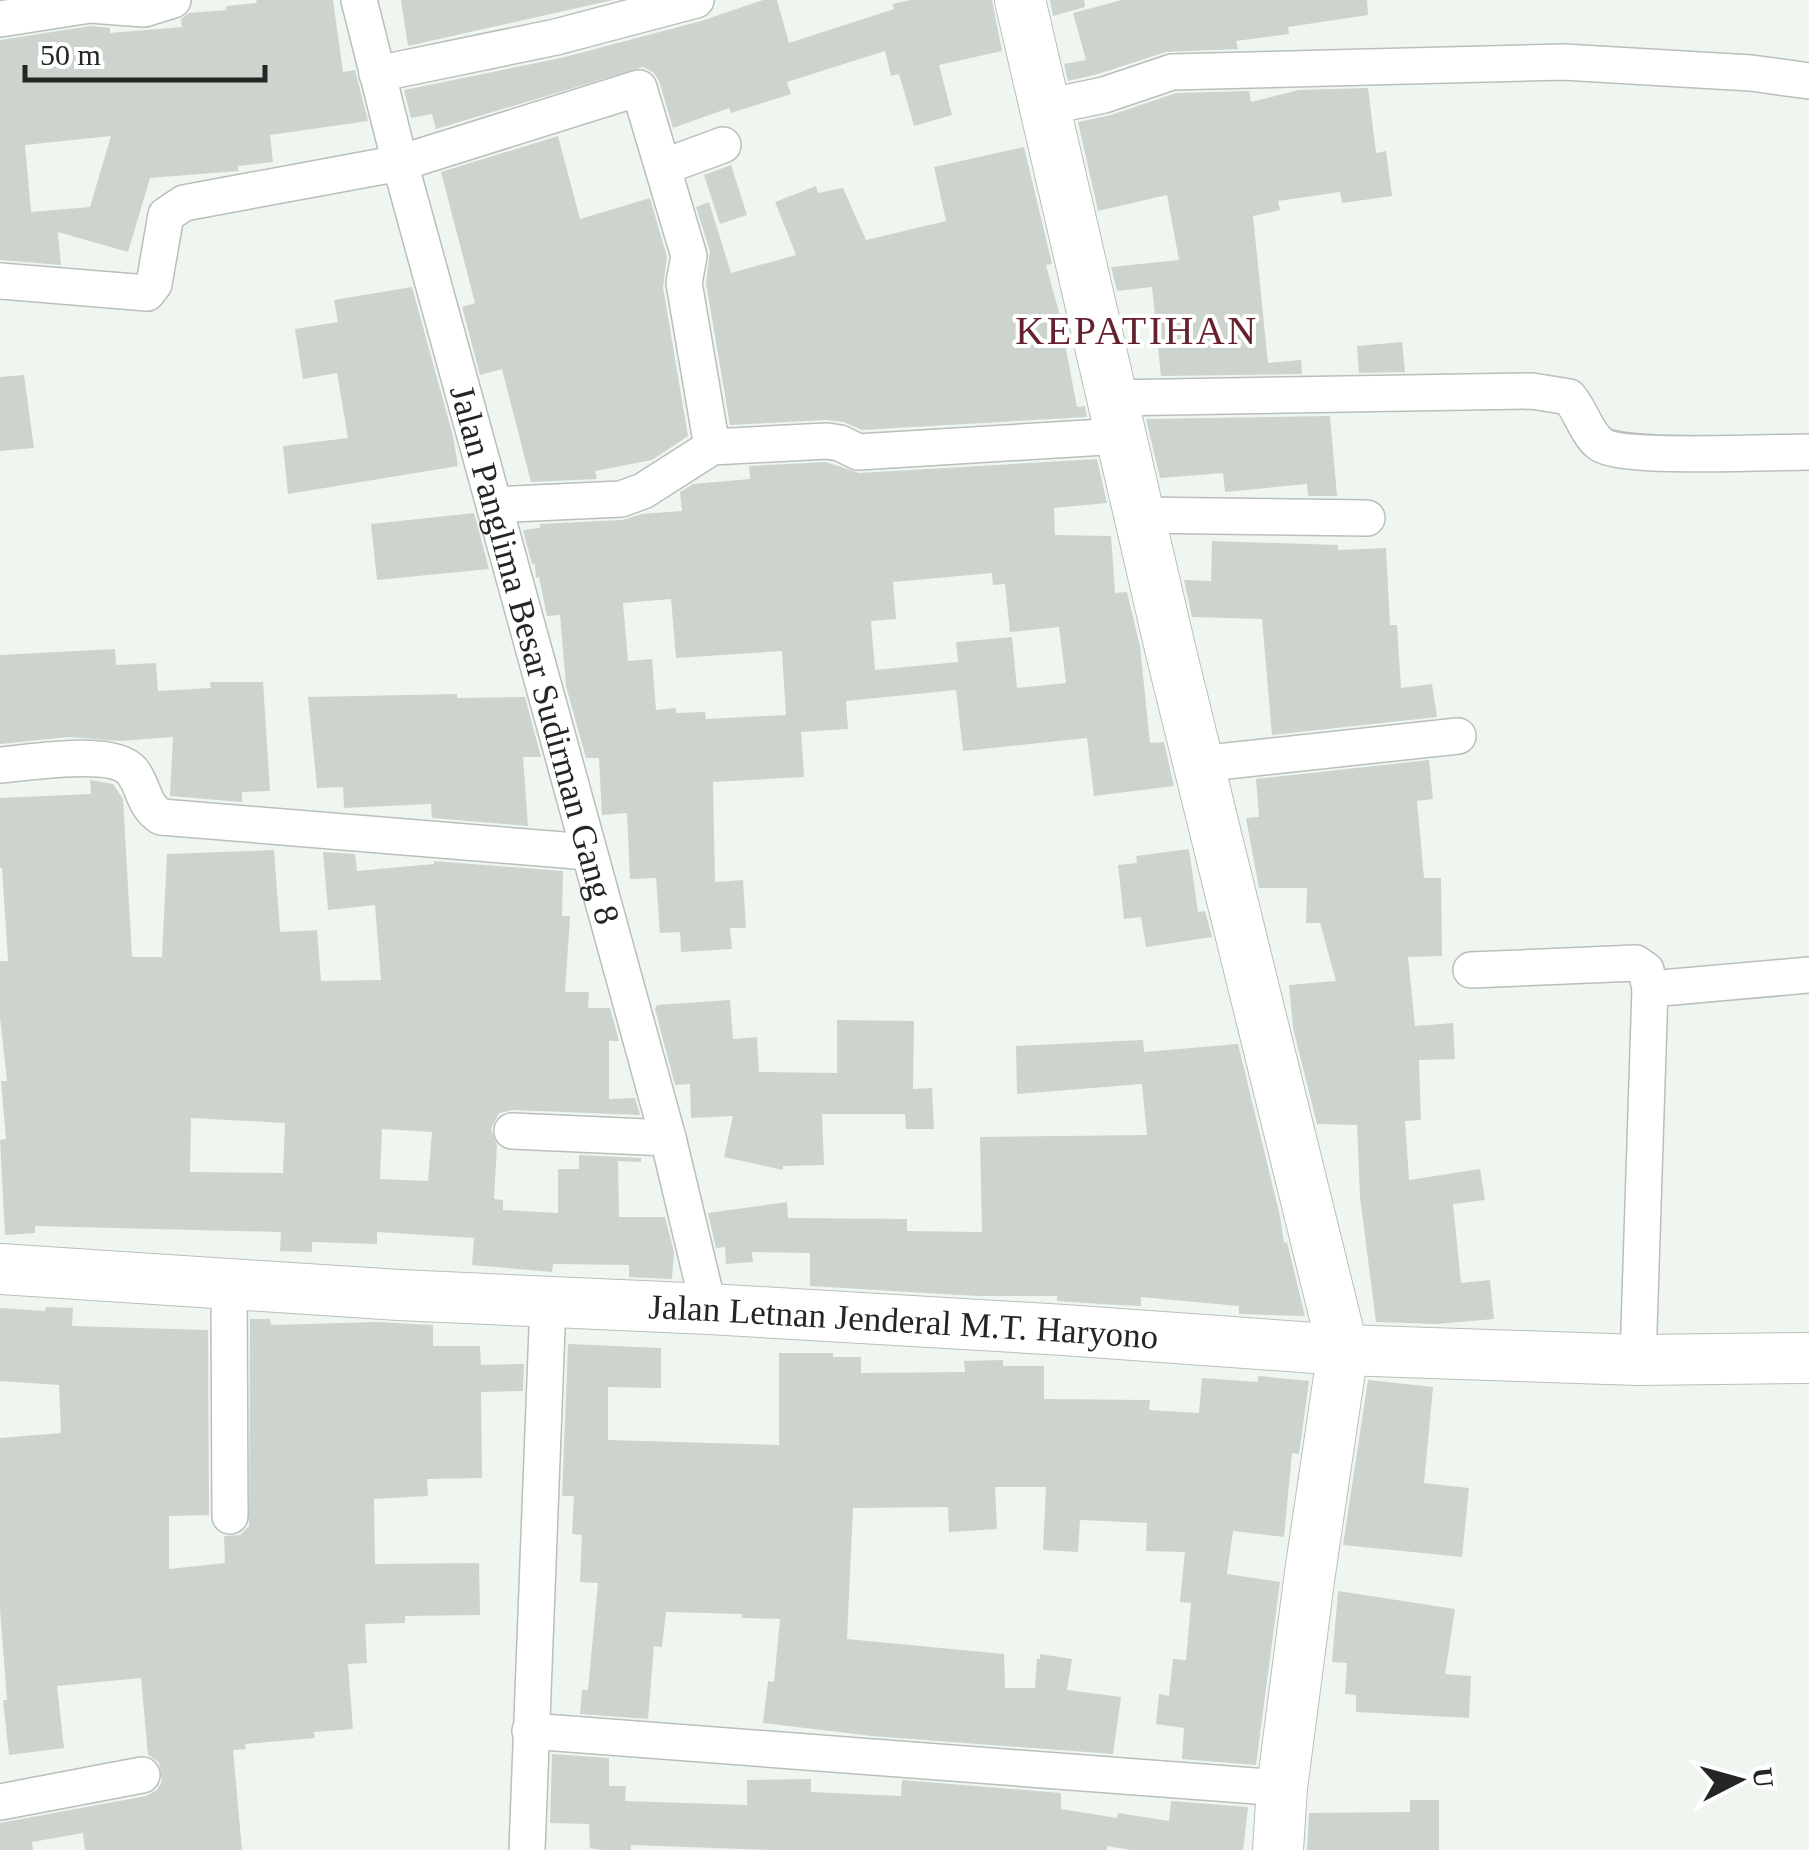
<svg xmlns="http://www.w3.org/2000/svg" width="1809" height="1850" font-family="Georgia,serif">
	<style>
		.building { fill: #cdd4ce; fill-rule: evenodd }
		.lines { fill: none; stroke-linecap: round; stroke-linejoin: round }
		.street-casing { stroke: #b9bfba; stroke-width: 38 }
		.secondary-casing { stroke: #b9bfba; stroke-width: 52 }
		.street { stroke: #fff; stroke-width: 35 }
		.secondary { stroke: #fff; stroke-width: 50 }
		.labels { text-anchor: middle; stroke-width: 8; stroke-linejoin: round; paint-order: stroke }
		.street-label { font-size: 35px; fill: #232624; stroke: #fff }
		.quarter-label { font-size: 40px; letter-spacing: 2.5px; fill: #66212f; stroke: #fff }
	</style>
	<rect width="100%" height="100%" fill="#eff6f0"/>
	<g class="building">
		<path d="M256,0h77l10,72 12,-2 13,51 -98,14 3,27 -35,4v5l-88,7 -22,74 -70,-20 3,33 -61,-5v-220l91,-14 19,2v5l72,-6 -1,-8 8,-6 37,-3v-4l31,-3zM111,136l-21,71 -59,5 -6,-67z"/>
		<polygon points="401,0 613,0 408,46"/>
		<polygon points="763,0 777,0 789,43 894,9 892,4 911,0 992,0 1002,51 939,65 952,115 914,126 899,74 891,76 885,51 787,82 791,94 731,113 729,108 673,128 659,81 653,72 643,67 436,129 432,114 411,118 404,90 561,58 701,21"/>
		<polygon points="1050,0 1084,0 1085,7 1053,16"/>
		<polygon points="1122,0 1367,0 1368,15 1288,27 1289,34 1236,41 1238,49 1166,52 1098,74 1068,81 1064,64 1086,60 1073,13"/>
		<polygon points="1368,88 1376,153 1386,151 1392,196 1342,203 1340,192 1278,201 1280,210 1253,216 1268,363 1301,360 1302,374 1161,376 1152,287 1117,291 1111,267 1179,260 1167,195 1098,211 1078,122 1111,115 1176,93 1249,91 1251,102 1299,90"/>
		<polygon points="558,136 580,219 650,198 667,257 663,287 688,436 652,460 595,471 597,479 531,482 502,369 480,375 462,307 475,303 441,172"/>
		<polygon points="1024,147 1052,264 1046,265 1059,312 1077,407 1085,406 1087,417 862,430 844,422 826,420 730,425 706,283 710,251 696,207 709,202 731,273 796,255 775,202 816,186 818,193 843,188 866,240 946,221 934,167"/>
		<polygon points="731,165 747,215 720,224 704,175"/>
		<polygon points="412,287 453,436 458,466 288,494 283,446 348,438 337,373 303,379 295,329 338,322 334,300"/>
		<polygon points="1402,342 1405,372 1359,373 1357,346"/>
		<polygon points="24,375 34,448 0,451 0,377"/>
		<polygon points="1330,416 1337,496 1308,496 1307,484 1225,492 1223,473 1160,478 1146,419"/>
		<path d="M1097,459l10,44 -53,5 1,27 56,1 4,57 12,-1 13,54 10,97 14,-1 10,44 -80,10 -7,-58 -124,13 -7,-61 -110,11 2,28 -47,3 3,45 -91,5 2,100 28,-2 3,48h-16l2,21 -51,3 -1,-20 -20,1 -4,-55 -26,1 -3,-66 -25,2 -3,-57h-13l-20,-72 -6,-71 -13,1 -8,-39 -3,1 -1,-14h-3l-9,-34 17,-2v-4l82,-4 20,-6 40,-3 -2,-19 13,-8 57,-5 -1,-13 77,-4 33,11zM992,573l1,12 12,-1 5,48 49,-5 7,56 -49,5 -5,-51 -56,5 2,20 -83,8 -4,-49 25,-2 -3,-37zM671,599l5,59 106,-7 4,64 -80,4 -1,-7 -29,1v-5l-20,2 -4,-51 -24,2 -5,-58z"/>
		<polygon points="474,513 489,569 377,580 371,524"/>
		<polygon points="1212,541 1338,545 1338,550 1386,548 1390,625 1397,625 1401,688 1432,684 1437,717 1272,735 1262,619 1192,617 1184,580 1211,581"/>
		<polygon points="115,649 116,665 156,663 158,691 211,688 210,682 263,682 270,791 242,792 242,802 170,796 173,737 120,741 69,737 0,744 0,655"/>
		<polygon points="457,694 457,698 525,697 541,757 523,757 528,826 432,818 431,804 344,808 343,787 317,788 308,697"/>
		<polygon points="1429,760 1433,799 1417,801 1424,878 1441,878 1442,956 1408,957 1415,1026 1453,1023 1455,1059 1419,1060 1421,1120 1405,1121 1409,1180 1480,1169 1485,1200 1453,1204 1461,1283 1490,1280 1494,1319 1437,1324 1376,1322 1360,1197 1357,1125 1317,1124 1293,1028 1289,985 1336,981 1320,923 1306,923 1307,888 1259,888 1246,818 1259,817 1256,779"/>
		<path d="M90,780l23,4 10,15 9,158h30l5,-103 107,-4 6,82 37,-2 4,51 60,-1 -6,-75 -47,5 -5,-58 32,2 2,17 77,-7v-3l129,10 -1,45h8l-5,76h24l-1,16h22l9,33h-10v58l26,-1 5,17 -127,-5 -14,3 -8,16 6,16 -3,54 9,1v10l55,3v-44h21v-14l62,3v4l-23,-1 1,56h46l9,35 -2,27 -43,-2v-12l-76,-1 -1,8 -80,-7 2,-27 -97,-6v12l-65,-2v10l-32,-1 1,-19 -246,-6v7l-30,2 -5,-95 6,-1 -5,-58h6l-7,-64v-56h8l-6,-93h-2v-70l91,-4zM191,1118l94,5 -2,50 -93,-1zM382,1129l50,3 -4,49 -48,-2z"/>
		<polygon points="1189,849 1198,912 1205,911 1212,937 1146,947 1141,917 1124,919 1118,865 1137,863 1136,856"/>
		<polygon points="730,1000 733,1039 757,1037 759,1072 837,1073 837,1020 914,1021 913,1089 932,1088 934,1129 906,1129 905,1114 822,1114 824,1165 783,1166 783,1170 724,1157 733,1116 691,1118 690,1084 675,1085 655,1009 657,1005"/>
		<polygon points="1143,1040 1144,1052 1238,1044 1280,1216 1284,1243 1287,1242 1305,1316 1239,1314 1239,1306 1141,1297 1141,1306 1117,1305 1057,1301 1057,1296 977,1296 810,1286 810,1253 752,1252 753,1262 726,1264 725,1247 716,1248 708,1213 787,1202 788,1218 907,1219 907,1231 982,1232 980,1137 1147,1135 1142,1084 1017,1094 1016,1046"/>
		<polygon points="46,1307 73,1308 72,1326 208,1330 209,1515 169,1516 169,1569 225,1563 224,1536 240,1535 249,1526 250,1319 270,1319 271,1325 377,1322 433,1325 433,1346 480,1346 481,1365 524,1364 523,1391 481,1392 482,1478 427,1479 428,1496 374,1499 375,1564 479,1563 480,1615 405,1616 405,1623 365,1624 367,1663 348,1664 353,1729 314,1732 315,1738 245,1744 246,1749 233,1750 242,1850 85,1850 83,1833 32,1842 33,1850 0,1850 0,1823 146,1796 157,1790 162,1781 159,1762 148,1755 141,1678 57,1686 64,1748 9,1755 3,1700 7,1700 0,1609 0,1438 61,1433 59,1385 0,1381 0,1308 45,1311"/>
		<polygon points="568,1344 661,1348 661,1388 608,1387 608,1440 779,1445 779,1353 833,1353 833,1357 861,1357 861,1373 965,1372 964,1361 1003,1360 1003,1366 1044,1366 1044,1399 1150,1400 1149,1410 1199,1413 1202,1378 1258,1382 1258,1376 1309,1381 1299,1454 1292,1453 1284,1537 1233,1531 1227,1574 1280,1582 1256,1765 1182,1759 1184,1728 1156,1724 1159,1694 1169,1696 1173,1659 1186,1660 1191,1603 1180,1602 1185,1552 1146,1551 1147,1523 1080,1520 1078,1552 1043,1550 1046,1487 995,1487 997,1529 949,1532 948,1507 853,1508 847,1639 1004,1654 1005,1688 1035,1688 1037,1659 1040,1659 1040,1654 1072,1659 1067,1690 1121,1697 1113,1754 872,1736 763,1723 768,1681 774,1682 780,1619 742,1618 742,1614 666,1612 662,1647 654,1646 648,1719 580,1714 582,1690 588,1690 598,1583 580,1582 582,1535 572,1534 574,1496 562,1496"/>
		<polygon points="1368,1380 1433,1387 1424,1483 1469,1488 1462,1557 1343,1545"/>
		<polygon points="1338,1591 1455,1609 1445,1674 1471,1676 1469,1718 1356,1712 1356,1695 1345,1694 1347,1663 1332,1662"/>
		<polygon points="552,1754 609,1758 609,1786 626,1786 625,1801 747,1805 747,1780 811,1779 811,1792 901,1796 902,1780 1061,1793 1061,1809 1117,1818 1118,1813 1169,1821 1171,1801 1248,1807 1243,1850 1131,1850 1107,1846 1107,1850 769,1850 631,1845 631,1850 602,1850 590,1848 589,1824 550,1823"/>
		<polygon points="1410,1800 1439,1800 1439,1850 1307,1850 1309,1813 1410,1812"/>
	</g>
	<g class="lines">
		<g class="street-casing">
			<g id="street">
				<path id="s1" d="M359,0l41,163 268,975 41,171"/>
				<polyline points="0,19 90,5 144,9 173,0"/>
				<polyline points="377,74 556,37 696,0"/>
				<polyline points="1046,107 1104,95 1172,72 1563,62 1751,73 1809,81"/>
				<polyline points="663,167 723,145"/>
				<polyline points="0,281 147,293 154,284 166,215 184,203 400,163 639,88 689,256 684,283 712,447"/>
				<path d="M1110,398l422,-7 37,6c12,14 17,35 30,46 18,17 176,9 210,9"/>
				<polyline points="494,505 621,499 643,491 712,447 827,441 840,443 858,452 1120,436"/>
				<polyline points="1138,515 1367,518"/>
				<polyline points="1199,764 1458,736"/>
				<path d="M0,765c29,-2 112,-17 132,6 12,15 11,35 29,46l427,35"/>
				<polyline points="1471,970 1636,963 1646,970 1650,989"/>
				<polyline points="512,1131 668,1138"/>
				<polyline points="229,1284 230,1516"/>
				<polyline points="1638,1360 1650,989 1809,975"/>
				<polyline points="530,1731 1282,1788"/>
				<polyline points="0,1802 142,1775"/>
				<polyline points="527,1850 548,1302"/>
			</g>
		</g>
		<g class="secondary-casing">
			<g id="secondary">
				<polyline points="1020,0 1170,648 1343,1350 1310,1573 1282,1788 1278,1850"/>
				<path id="s2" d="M0,1269l399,26 310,14 355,21 279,20 295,10 171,-2"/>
			</g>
		</g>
		<use href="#street" class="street"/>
		<use href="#secondary" class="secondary"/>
	</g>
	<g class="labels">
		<g class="street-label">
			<text dy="12" stroke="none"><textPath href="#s1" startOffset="678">Jalan Panglima Besar Sudirman Gang 8</textPath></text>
			<text dy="12" stroke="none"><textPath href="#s2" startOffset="905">Jalan Letnan Jenderal M.T. Haryono</textPath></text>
		</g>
		<g class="quarter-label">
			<text x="1137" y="344">KEPATIHAN</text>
		</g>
	</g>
	<g transform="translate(1739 1780) rotate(84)" stroke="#ffffff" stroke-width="8" paint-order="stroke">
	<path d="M0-8L18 38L0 25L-18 38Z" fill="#232624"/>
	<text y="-15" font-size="28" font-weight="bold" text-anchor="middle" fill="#232624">U</text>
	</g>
	<path d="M25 65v15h240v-15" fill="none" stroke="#232624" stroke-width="5"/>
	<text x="40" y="65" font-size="30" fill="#232624" stroke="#ffffff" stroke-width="8" paint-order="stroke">50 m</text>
</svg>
